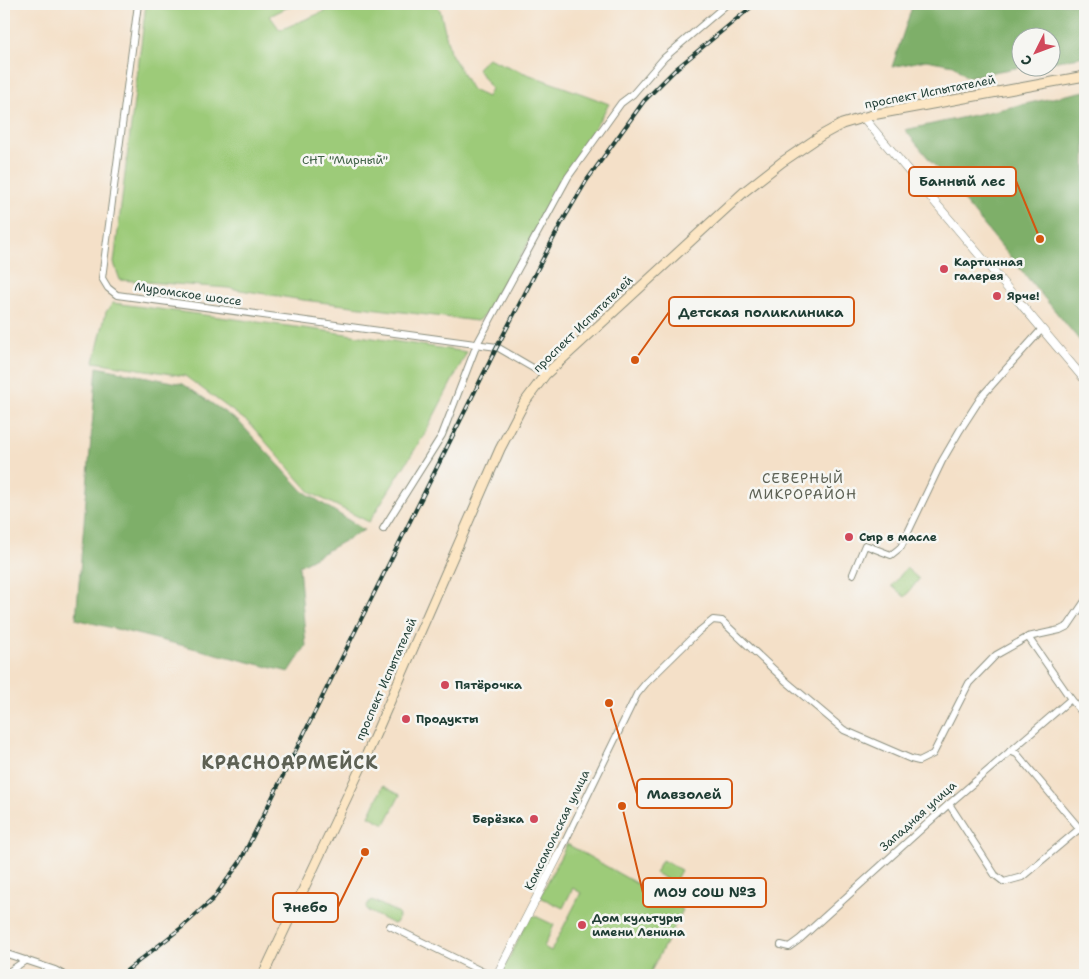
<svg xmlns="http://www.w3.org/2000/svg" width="1089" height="979" font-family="'Shantell Sans',sans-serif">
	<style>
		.green { fill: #9dcb79; stroke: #5e8456 }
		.forest { fill: #7eaf69; stroke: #4e764e }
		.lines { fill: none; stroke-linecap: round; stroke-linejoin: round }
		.minor-casing { stroke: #8a8e7e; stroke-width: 8 }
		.tertiary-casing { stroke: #8a8e7e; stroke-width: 9 }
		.secondary-casing { stroke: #8a8e7e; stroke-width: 11 }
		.minor { stroke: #fff; stroke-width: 6 }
		.tertiary { stroke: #fff; stroke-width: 8 }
		.secondary { stroke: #fce6c4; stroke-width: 9 }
		.rail-casing { stroke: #1f3d34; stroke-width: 4 }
		.rail { stroke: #f6f6f2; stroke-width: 2; stroke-dasharray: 5.5; stroke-linecap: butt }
		.poi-dot { fill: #d1495b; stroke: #f6f6f2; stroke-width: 2 }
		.labels { text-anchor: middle; stroke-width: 5; stroke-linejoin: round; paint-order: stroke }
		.street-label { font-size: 12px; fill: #1f3d34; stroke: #f6f6f2 }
		.park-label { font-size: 12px; fill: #3e6045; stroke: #f6f6f2 }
		.poi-label { font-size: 12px; font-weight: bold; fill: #1f3d34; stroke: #f6f6f2; text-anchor: start }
		.neighbourhood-label { font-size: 14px; letter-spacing: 1px; fill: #5d6154; stroke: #f6f6f2 }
		.district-label { font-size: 18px; font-weight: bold; letter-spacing: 1px; fill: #5d6154; stroke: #f6f6f2 }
		.leader { fill: none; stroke: #d45610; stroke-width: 2 }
		.callout-dot { fill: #d45610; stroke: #f6f6f2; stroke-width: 2 }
		.callout { fill: #f6f6f2; stroke: #d45610; stroke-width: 2 }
		.callout-label { font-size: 14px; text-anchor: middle; font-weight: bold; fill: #1f3d34 }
	</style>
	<rect width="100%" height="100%" fill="#f6f6f2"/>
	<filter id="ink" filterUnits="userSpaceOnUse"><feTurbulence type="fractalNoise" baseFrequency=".02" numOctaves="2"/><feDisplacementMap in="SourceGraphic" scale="10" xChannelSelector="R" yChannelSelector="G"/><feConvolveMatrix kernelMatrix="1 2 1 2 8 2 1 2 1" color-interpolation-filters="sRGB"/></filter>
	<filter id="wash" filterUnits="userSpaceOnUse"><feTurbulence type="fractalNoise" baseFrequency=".0096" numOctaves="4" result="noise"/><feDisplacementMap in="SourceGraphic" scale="20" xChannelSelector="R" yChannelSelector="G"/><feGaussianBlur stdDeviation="1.12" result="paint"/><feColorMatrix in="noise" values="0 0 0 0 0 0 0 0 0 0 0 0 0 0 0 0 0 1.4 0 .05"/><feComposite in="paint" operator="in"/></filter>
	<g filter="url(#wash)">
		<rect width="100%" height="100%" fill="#f4e0c8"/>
		<g class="green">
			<path d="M146,4h148l-24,12 10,14 62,-26h94l4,6 10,42 22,38 15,7 4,-8 -14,-21 11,-10c40,18 81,30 121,46l-33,55 -87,153 -12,9 -174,-21 -75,-12 -108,-8 -6,-17z"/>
			<polygon points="113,303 326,331 467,352 424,435 369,522 311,493 249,423 185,376 94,362 106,312"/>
			<polygon points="906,568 919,579 905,597 892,586"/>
			<polygon points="651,779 666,786 658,802 646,789"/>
			<polygon points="383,786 400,795 385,824 369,816"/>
			<polygon points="567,844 683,910 649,975 503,975 501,974 531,914 554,925 544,947 551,951 581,893 573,888 563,908 540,897"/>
			<polygon points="662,860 681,870 674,883 655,873"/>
			<polygon points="372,900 398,913 399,917 396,923 393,924 368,911 366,908 369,902"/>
		</g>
		<g class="forest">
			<polygon points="913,4 1085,4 1085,56 1052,62 1052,38 1022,38 1021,67 966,77 954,65 926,60 892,67"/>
			<polygon points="1085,91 1085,347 905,130"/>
			<polygon points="97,367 183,384 239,422 303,491 364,530 299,566 306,646 289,672 76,619"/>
		</g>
	</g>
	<g filter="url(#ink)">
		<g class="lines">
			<g class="minor-casing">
				<g id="minor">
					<polyline points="138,4 102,278 108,288 117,295 497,347 545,375"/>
					<polyline points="383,529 442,435 477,344 568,177 621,103 633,94 664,58 727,4"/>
					<polyline points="853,574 865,545 891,555 901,547 942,461 960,430 982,396 1042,329"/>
					<polyline points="1028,637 1071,699 1085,716"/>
					<polyline points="1010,751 1017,754 1085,835"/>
					<polyline points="949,804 995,875 1004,882 1022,877 1085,824"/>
					<polyline points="560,852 637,694 646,683 698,632 713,620 722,621 787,682 844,730 911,759 919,761 933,754 969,683 996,655 1028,637 1060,630 1068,626 1085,601"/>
					<polyline points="390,926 489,975"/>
					<polyline points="781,945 789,947 800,939 949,804 1071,699"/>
					<polyline points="4,953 55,970 64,975"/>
					<polyline points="4,975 26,960"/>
				</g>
			</g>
			<g class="tertiary-casing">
				<g id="tertiary">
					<polyline points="863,117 1085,380"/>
					<polyline points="497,975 560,852"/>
				</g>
			</g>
			<g class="secondary-casing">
				<polyline id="secondary" points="263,975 363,763 500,449 524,403 545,375 745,191 782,162 822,135 842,124 872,115 1085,76"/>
			</g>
			<use href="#minor" class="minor"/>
			<use href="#tertiary" class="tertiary"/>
			<use href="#secondary" class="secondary"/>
			<g class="rail-casing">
				<polyline id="rail" points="121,975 181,928 213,899 240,862 497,347 562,222 587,180 644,101 677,68 755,4"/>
			</g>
			<use href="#rail" class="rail"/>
		</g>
	</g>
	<g class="poi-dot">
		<circle cx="944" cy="269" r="5"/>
		<circle cx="997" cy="296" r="5"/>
		<circle cx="849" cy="537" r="5"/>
		<circle cx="445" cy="685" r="5"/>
		<circle cx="406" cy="719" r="5"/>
		<circle cx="534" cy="819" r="5"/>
		<circle cx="582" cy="925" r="5"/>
	</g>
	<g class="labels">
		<g class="street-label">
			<text transform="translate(930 92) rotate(-11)" y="4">проспект Испытателей</text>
			<text transform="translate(188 294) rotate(8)" y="4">Муромское шоссе</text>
			<text transform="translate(583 324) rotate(-44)" y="4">проспект Испытателей</text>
			<text transform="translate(386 679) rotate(-66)" y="4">проспект Испытателей</text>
			<text transform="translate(918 816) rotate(-42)" y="4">Западная улица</text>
			<text transform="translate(557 830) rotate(-64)" y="4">Комсомольская улица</text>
		</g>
		<g class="park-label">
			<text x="345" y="164">СНТ "Мирный"</text>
		</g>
		<g class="poi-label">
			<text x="954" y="266">Картинная<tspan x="954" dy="14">галерея</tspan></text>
			<text x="1007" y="300">Ярче!</text>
			<text x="859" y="541">Сыр в масле</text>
			<text x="455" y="689">Пятёрочка</text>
			<text x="416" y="723">Продукты</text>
			<text x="524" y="823" text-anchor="end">Берёзка</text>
			<text x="592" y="922">Дом культуры<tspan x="592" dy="14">имени Ленина</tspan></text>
		</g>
		<g class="neighbourhood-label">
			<text x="803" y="483">СЕВЕРНЫЙ<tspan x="803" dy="16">МИКРОРАЙОН</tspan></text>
		</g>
		<g class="district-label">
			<text x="290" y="769">КРАСНОАРМЕЙСК</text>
		</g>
	</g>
	<path class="leader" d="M1040 239L1016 181M635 360L669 312M609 703L637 794M622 806L643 893M365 852L338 907"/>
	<g class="callout-dot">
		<circle cx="1040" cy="239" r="5"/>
		<circle cx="635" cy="360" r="5"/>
		<circle cx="609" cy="703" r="5"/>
		<circle cx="622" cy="806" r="5"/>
		<circle cx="365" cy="852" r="5"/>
	</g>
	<g class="callout">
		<rect x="909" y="167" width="107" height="29" rx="5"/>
		<rect x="669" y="297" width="185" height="29" rx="5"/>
		<rect x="637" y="779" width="95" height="29" rx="5"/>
		<rect x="643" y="878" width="123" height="29" rx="5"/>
		<rect x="273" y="893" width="65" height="29" rx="5"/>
	</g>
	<g class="callout-label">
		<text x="962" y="186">Банный лес</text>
		<text x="761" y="317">Детская поликлиника</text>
		<text x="684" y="799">Мавзолей</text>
		<text x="705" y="897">МОУ СОШ №3</text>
		<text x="305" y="912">7небо</text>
	</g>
	<rect width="1089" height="979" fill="none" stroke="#f6f6f2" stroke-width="20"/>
	<g transform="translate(1036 52) rotate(228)"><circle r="24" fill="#f6f6f2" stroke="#a0aca6"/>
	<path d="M0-4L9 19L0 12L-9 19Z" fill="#d1495b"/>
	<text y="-8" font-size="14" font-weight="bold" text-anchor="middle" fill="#1f3d34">С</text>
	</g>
</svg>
